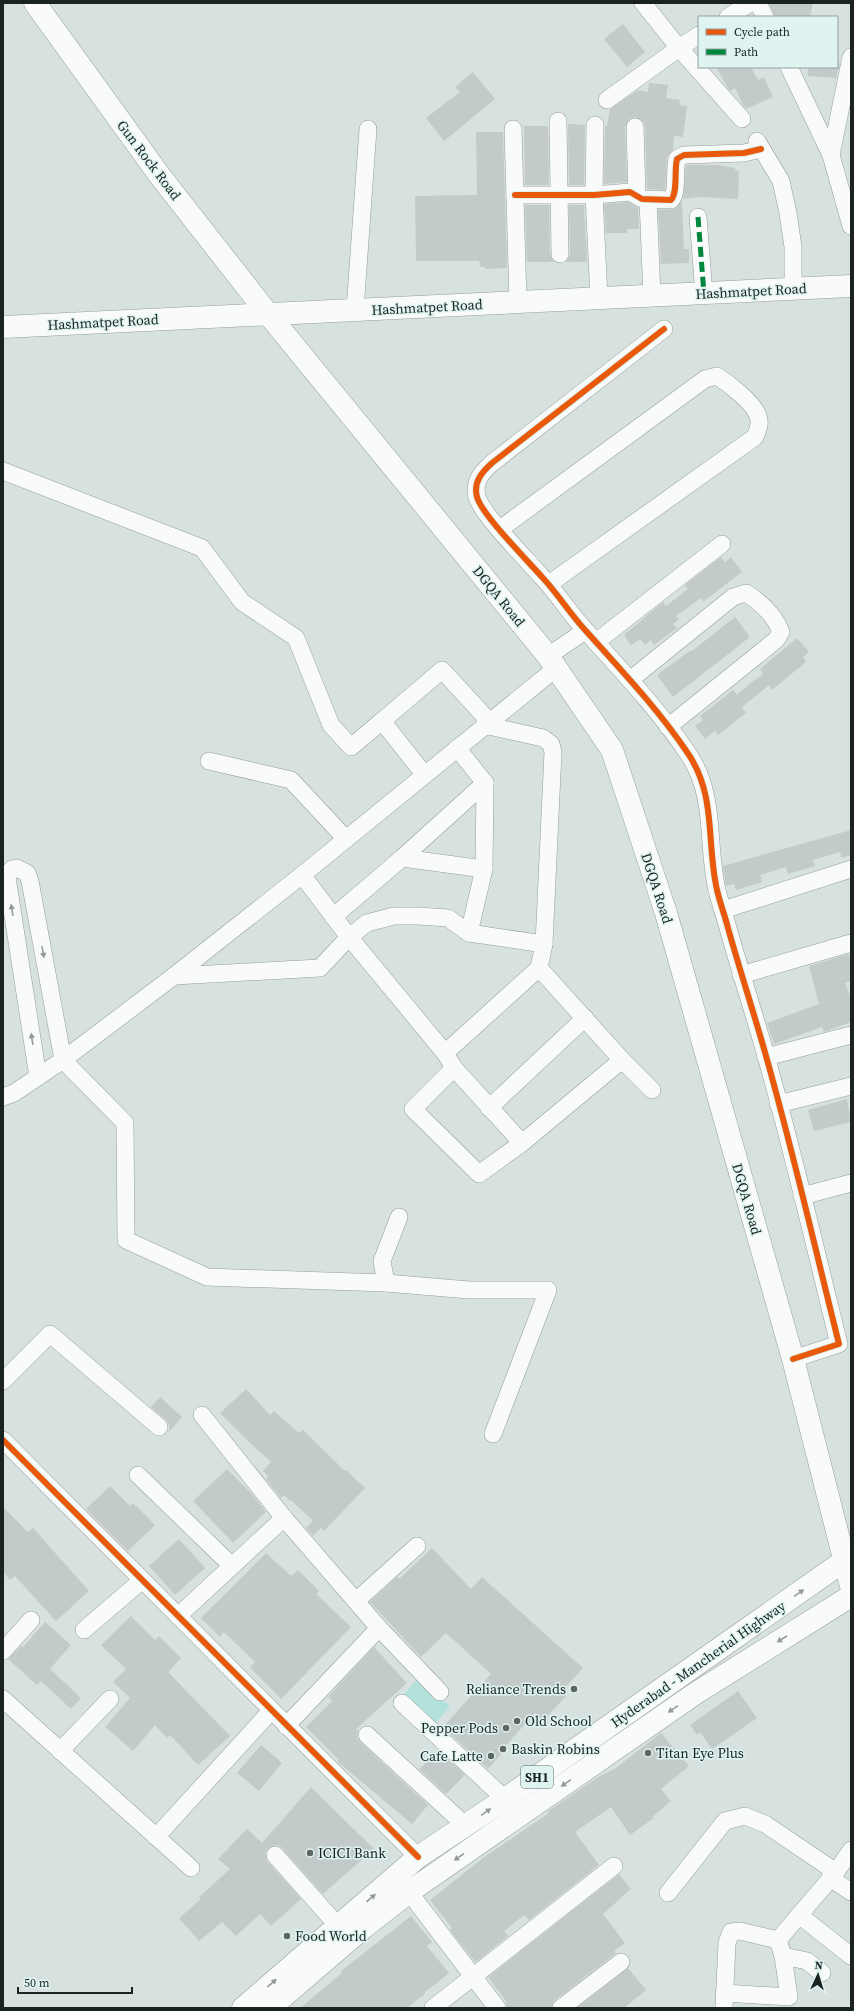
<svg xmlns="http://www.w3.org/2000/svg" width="854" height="2011" font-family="'Source Serif 4',serif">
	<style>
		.green { fill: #b3e2db }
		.building { fill: #c3cbca }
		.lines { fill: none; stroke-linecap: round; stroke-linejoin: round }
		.minor-casing { stroke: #949d9b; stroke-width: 18 }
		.major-casing { stroke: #949d9b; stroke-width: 23 }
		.minor { stroke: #f9fbfa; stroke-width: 17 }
		.major { stroke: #f9fbfa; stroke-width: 22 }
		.quiet { stroke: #00873e; stroke-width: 5; stroke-dasharray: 10 5; stroke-linecap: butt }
		.cycleway-casing { stroke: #dff4f0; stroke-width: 8 }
		.cycleway { stroke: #e8590c; stroke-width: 6 }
		.oneway { fill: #959a99 }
		.poi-dot { fill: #5d6664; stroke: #dff4f0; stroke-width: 1.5 }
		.labels { text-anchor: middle; stroke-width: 3; stroke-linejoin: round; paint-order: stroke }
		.shield { fill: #dff4f0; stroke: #566260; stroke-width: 1 }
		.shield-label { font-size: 13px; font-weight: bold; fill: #1b2322 }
		.street-label { font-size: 14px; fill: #1b2322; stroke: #dff4f0 }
		.poi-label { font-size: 14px; fill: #1b2322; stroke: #dff4f0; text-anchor: start }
	</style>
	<rect width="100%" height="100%" fill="#d7e2e0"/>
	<polygon class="green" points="417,1679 450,1706 429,1732 395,1705"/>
	<g class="building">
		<polygon points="769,3 813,3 810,17 775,17"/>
		<polygon points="623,24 645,52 627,67 604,39"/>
		<polygon points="837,63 840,63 836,78 808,76 808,67 837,67"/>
		<polygon points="716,67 751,67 758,80 764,77 773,97 746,109 742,103 735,88 730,91 728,88"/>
		<polygon points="473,72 495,99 444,141 426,118 460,92 455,87"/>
		<polygon points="649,83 668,85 666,98 680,100 679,105 687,106 683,137 674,136 673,150 667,157 665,190 647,189 645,127 643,121 635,117 629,119 625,127 627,182 604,184 605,126 607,126 610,109 638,90 648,92"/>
		<polygon points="568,124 585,125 584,185 569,185"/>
		<polygon points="524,126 548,126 549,185 525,185"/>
		<polygon points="476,132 503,132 507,268 485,269 485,267 481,267 479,261 416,261 415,196 477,195"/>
		<polygon points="686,165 718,165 735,168 735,170 739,171 738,199 699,197 683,199"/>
		<polygon points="682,201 684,249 689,249 689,263 661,264 658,210 675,209"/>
		<polygon points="628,202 638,208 639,229 627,229 627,233 606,233 604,204"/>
		<polygon points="525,205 549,205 550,254 554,262 527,262"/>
		<polygon points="569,205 584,205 587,262 566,262 570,254"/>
		<polygon points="721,557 725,562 731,557 742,572 704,601 701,598 676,616 679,619 673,624 677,628 654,645 651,640 645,645 640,639 631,645 624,635 663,602 666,606 688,589 685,585"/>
		<polygon points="735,617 750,637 673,697 657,675 691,650 692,651"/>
		<polygon points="797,638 809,652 803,657 806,662 772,690 769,685 742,707 746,713 718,735 715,731 705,739 695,726 703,720 700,716 733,690 737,695 752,682 763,674 760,669"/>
		<polygon points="851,830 851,855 842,858 840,852 813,860 815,866 788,874 786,867 760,875 762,882 736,890 734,884 726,886 723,866"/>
		<polygon points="849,954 851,964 851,981 845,983 851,999 851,1022 824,1032 822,1027 774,1044 767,1023 819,1004 809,966"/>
		<polygon points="847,1099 851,1122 814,1131 808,1110"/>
		<polygon points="246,1389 270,1415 274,1411 299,1433 303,1430 345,1471 346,1470 365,1488 324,1531 321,1528 313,1536 306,1528 313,1521 291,1500 290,1501 284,1495 281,1498 266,1479 268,1476 263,1471 271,1462 245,1438 220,1413"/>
		<polygon points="160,1397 182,1417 169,1432 169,1424 166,1420 151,1407"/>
		<polygon points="227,1469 251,1493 266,1512 233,1543 193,1501"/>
		<polygon points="110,1486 130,1506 133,1503 155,1525 128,1551 86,1509"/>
		<polygon points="3,1507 28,1532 33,1528 89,1591 56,1621 15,1576 10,1580 3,1572"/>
		<polygon points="179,1539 205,1568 175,1595 149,1566"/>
		<polygon points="432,1548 471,1589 482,1577 583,1668 561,1692 566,1696 543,1721 535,1713 501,1751 503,1752 488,1769 443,1727 491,1674 446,1633 421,1657 370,1602 397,1577 399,1579"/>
		<polygon points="266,1553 291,1576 298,1570 319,1591 316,1594 351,1627 281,1699 250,1667 255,1662 224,1632 220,1637 201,1618"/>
		<polygon points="131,1616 155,1640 159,1636 181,1658 168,1672 230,1736 198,1765 170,1735 167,1738 155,1725 133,1751 105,1727 130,1698 113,1682 126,1669 101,1645"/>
		<polygon points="45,1622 71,1645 50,1669 81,1698 71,1709 41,1681 37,1685 8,1659 22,1645 23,1647"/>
		<polygon points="374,1647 407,1683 356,1729 358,1731 357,1738 360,1742 428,1805 412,1824 337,1761 339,1760 306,1727 332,1701 328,1697"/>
		<polygon points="738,1691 757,1718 712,1749 700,1732 697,1735 690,1725"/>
		<polygon points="661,1733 689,1766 661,1789 671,1801 652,1817 654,1818 630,1835 611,1807 575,1832 599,1865 529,1920 524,1915 504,1931 508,1936 476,1962 472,1958 450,1930 452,1928 430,1900 483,1858 549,1813 548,1811 566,1799 598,1777 616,1768"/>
		<polygon points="261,1745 282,1763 259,1791 237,1773"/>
		<polygon points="439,1751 465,1775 446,1794 419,1769"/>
		<polygon points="311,1787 374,1849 323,1894 282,1848 278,1845 269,1847 265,1852 267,1861 301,1899 271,1926 260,1914 236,1936 222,1922 199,1941 179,1918 201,1899 199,1897 230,1869 218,1859 247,1829 262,1843"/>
		<polygon points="619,1874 631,1889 603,1914 625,1943 614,1951 616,1953 555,2000 551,2008 507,2008 506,2001 488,1977"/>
		<polygon points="411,1916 432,1942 427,1946 449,1973 424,1993 425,1994 407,2008 300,2008 342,1973 341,1971"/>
		<polygon points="628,1968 646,1990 624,2008 577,2008"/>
	</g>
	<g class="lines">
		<g class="minor-casing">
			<g id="minor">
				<polyline points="643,3 679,48 742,119"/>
				<polyline points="758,3 765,17"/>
				<polyline points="728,17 750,3"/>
				<polyline points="851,57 831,155 851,226"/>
				<polyline points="789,67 831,155"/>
				<polyline points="607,100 679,48 699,35"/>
				<polyline points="558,121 560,254"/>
				<polyline points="595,125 594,195 599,299"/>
				<polyline points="635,127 637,195"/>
				<polyline points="513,129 518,302"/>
				<polyline points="757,141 781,181 788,213 793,247 793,290"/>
				<path d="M515,195h79l36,-3 12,7 29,1c7,-7 3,-30 6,-41l7,-4 60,-2 17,-4"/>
				<polyline points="648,200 652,296"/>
				<polyline points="698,217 704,294"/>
				<polyline points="355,310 368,129"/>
				<path d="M664,329l-172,134c-10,9 -19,19 -15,34 5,18 51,64 65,80 16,17 28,37 44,54 35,39 72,78 101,121 30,43 19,90 30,138 3,13 8,26 11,38 12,43 26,85 38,128 27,95 49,192 73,288l-46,15"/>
				<polyline points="3,471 202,548 242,602 296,638 331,725 351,747 382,721"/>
				<path d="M500,529l205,-150 12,-3c11,7 37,27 41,40 3,7 0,14 -3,21l-206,147"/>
				<polyline points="596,642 722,544"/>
				<polyline points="548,656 585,631"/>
				<path d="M630,680l103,-83 13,-4c14,9 29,23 35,39l-5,8 -108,87"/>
				<polyline points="484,725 543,738 551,744 553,752 544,944 539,968 445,1053 454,1068 522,1143 622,1060 539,968"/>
				<polyline points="209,761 291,780 346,839"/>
				<polyline points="424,774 382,721 442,670 489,721"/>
				<polyline points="402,858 484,869 485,783"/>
				<polyline points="723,910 851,869"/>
				<polyline points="333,917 402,858 485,783 457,748"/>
				<polyline points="469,933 484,869"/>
				<polyline points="741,975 851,943"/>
				<polyline points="174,976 320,968 349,937 302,875"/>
				<polyline points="445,1053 349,937 367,923 394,916 418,916 448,918 469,933 544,944"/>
				<polyline points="766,1057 851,1035"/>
				<polyline points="622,1060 652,1090"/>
				<polyline points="454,1068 413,1109 479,1174 522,1143"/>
				<polyline points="38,1077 7,877 12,869 17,868 27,873 30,881 63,1060 125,1123 126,1240 207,1277 386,1283 469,1290 548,1290 493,1434"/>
				<polyline points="3,1097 14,1093 63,1060 174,976 302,875 555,669"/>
				<polyline points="778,1104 851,1086"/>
				<polyline points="489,1108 585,1018"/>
				<polyline points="802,1196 851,1183"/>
				<polyline points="386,1283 382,1261 399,1217"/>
				<polyline points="3,1381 50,1334 159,1427"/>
				<polyline points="202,1415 284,1518 379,1628 286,1726"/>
				<polyline points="3,1440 418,1857"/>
				<polyline points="138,1475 231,1565"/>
				<polyline points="356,1601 417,1546"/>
				<polyline points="178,1616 284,1518"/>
				<polyline points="379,1628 440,1692"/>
				<polyline points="84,1630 141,1581"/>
				<polyline points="3,1651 31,1620"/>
				<polyline points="3,1699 191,1868"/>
				<polyline points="402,1703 505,1799"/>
				<polyline points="367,1735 466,1826"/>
				<polyline points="60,1751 110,1699"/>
				<polyline points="156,1837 271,1711"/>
				<polyline points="275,1855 338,1926"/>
				<polyline points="830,1878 851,1892"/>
				<polyline points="409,1892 497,2008"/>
				<polyline points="668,1893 725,1821 745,1816 765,1824 836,1872"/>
				<polyline points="799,1915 851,1956"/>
				<polyline points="783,1956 807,1961 822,1973"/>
				<polyline points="724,1993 789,1997 783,1956 778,1940"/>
				<polyline points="433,2008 614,1866"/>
				<polyline points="561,2008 621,1962"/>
				<polyline points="724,2008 727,1943 731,1932 740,1931 778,1940 836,1872 851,1850"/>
			</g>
		</g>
		<g class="major-casing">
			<g id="major">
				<polyline points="35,3 160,176 268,314 548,656 612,750 666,913 793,1359 851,1586"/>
				<polyline points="3,327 851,286"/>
				<polyline points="243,2008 418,1857 505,1799 851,1556"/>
				<polyline points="270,2008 363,1928 409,1892 696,1693 851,1596"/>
			</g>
		</g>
		<use href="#minor" class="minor"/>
		<use href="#major" class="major"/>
		<polyline class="quiet" points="698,217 704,294"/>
		<g class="cycleway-casing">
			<g id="cycleway">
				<path d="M515,195h79l36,-3 12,7 29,1c7,-7 3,-30 6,-41l7,-4 60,-2 17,-4"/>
				<path d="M664,329l-172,134c-10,9 -19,19 -15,34 5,18 51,64 65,80 16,17 28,37 44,54 35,39 72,78 101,121 30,43 19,90 30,138 3,13 8,26 11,38 12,43 26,85 38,128 27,95 49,192 73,288l-46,15"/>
				<polyline points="3,1440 418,1857"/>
			</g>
		</g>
		<use href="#cycleway" class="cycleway"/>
	</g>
	<defs><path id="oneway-solid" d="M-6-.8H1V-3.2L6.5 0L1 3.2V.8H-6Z"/></defs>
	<g class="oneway">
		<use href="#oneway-solid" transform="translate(12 910) rotate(-99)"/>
		<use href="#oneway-solid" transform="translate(43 952) rotate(80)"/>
		<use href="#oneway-solid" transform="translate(32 1039) rotate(-99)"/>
		<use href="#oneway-solid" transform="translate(799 1593) rotate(-35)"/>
		<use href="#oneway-solid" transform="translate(782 1639) rotate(148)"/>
		<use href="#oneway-solid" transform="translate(673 1709) rotate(145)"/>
		<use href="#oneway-solid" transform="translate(566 1783) rotate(145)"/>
		<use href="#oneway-solid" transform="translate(486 1812) rotate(-34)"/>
		<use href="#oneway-solid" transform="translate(459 1857) rotate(145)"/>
		<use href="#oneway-solid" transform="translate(371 1898) rotate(-41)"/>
		<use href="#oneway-solid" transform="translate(272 1983) rotate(-41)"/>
	</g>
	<g class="poi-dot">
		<circle cx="574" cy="1689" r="4"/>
		<circle cx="517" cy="1721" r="4"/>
		<circle cx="506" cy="1728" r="4"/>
		<circle cx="503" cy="1749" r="4"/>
		<circle cx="648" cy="1753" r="4"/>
		<circle cx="491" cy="1756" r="4"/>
		<circle cx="310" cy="1853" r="4"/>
		<circle cx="287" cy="1936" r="4"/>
	</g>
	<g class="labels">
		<rect class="shield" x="521" y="1766" width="32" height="22" rx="3"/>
		<g class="shield-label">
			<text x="537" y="1782">SH1</text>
		</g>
		<g class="street-label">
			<text transform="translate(149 160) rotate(53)" y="5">Gun Rock Road</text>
			<text transform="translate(751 291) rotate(-3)" y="5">Hashmatpet Road</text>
			<text transform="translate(427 307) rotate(-3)" y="5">Hashmatpet Road</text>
			<text transform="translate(103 322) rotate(-3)" y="5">Hashmatpet Road</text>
			<text transform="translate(499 596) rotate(51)" y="5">DGQA Road</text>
			<text transform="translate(657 888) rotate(72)" y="5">DGQA Road</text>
			<text transform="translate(747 1199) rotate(74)" y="5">DGQA Road</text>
			<text transform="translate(698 1664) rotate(-35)" y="5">Hyderabad - Mancherial Highway</text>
		</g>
		<g class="poi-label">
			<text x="566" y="1694" text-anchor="end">Reliance Trends</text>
			<text x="525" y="1726">Old School</text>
			<text x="498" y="1733" text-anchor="end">Pepper Pods</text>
			<text x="511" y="1754">Baskin Robins</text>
			<text x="656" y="1758">Titan Eye Plus</text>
			<text x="483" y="1761" text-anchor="end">Cafe Latte</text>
			<text x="318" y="1858">ICICI Bank</text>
			<text x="295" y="1941">Food World</text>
		</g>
	</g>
	<rect width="854" height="2011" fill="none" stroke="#1b2322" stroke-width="8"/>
	<rect x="698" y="16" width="140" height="52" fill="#dff4f0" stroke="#91a09e"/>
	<rect x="706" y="29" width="20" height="6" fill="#e8590c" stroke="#91a09e"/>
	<text x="734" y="36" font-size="12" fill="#1b2322">Cycle path</text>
	<rect x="706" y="49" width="20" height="6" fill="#00873e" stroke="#91a09e"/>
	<text x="734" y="56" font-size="12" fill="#1b2322">Path</text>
	<g transform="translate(818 1975) rotate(4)" stroke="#dff4f0" stroke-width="3" paint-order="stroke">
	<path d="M0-3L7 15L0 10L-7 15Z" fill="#1b2322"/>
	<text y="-6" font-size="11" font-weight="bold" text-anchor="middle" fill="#1b2322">N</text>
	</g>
	<path d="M18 1987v6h114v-6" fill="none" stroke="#1b2322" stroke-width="2"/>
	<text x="24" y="1987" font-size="12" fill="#1b2322" stroke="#dff4f0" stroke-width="3" paint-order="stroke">50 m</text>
</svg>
